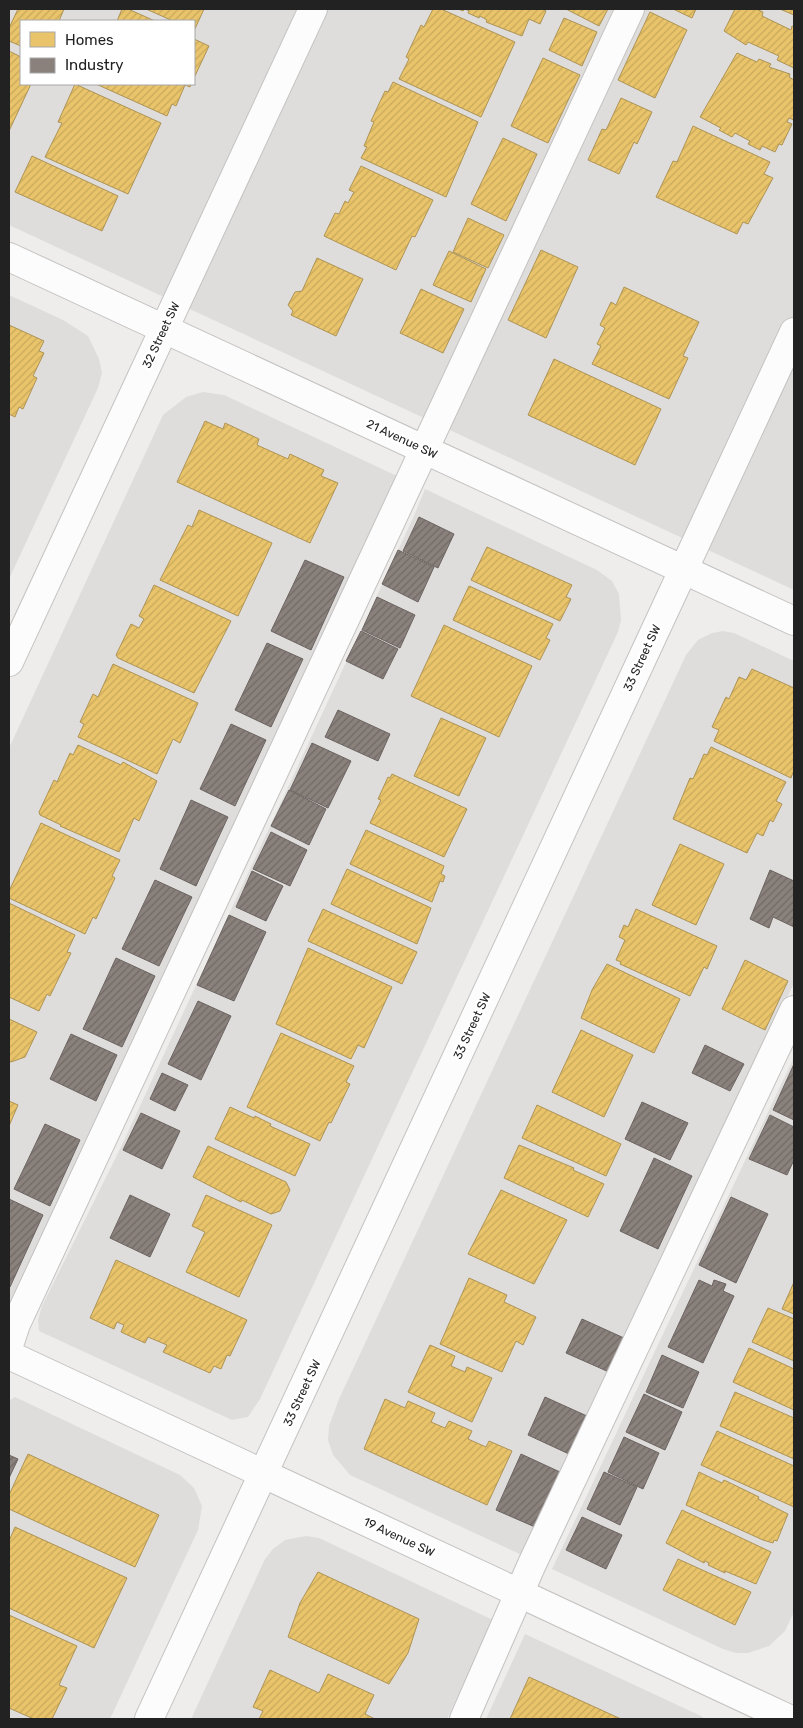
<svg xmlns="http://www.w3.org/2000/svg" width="803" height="1728" font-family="Rubik,sans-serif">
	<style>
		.residential { fill: #dfdddc; fill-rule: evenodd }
		.homes { fill: url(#homes-hatch); stroke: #ad9354 }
		.industry { fill: url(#industry-hatch); stroke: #6b6461 }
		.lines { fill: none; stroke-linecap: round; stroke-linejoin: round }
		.minor-casing { stroke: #c3c2c1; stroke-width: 30 }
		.minor { stroke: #fdfcfc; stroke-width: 28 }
		.labels { text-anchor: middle; stroke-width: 5; stroke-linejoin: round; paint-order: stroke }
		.street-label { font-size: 12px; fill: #222; stroke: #fff }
	</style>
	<defs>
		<pattern id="homes-hatch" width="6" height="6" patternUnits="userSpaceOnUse" patternTransform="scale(1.25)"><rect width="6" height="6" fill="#e9c46a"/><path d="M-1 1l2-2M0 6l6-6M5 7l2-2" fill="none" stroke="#c8a85c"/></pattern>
		<pattern id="industry-hatch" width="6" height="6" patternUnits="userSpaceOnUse" patternTransform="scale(1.25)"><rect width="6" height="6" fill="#8a817c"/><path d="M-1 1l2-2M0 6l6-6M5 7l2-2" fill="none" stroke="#706965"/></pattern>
	</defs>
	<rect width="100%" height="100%" fill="#efedeb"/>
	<g class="residential">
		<path d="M9,9h785v581l-785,-365zM21,21h173v63h-173z"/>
		<polygon points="9,295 63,320 88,336 99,359 102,373 98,388 9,579"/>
		<polygon points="203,392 224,395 397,476 45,1231 9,1316 9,748 163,415 186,397"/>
		<polygon points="425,489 597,570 612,581 619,594 621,620 618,632 260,1399 248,1417 232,1420 39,1331 38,1320 42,1306 120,1149 413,518"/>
		<polygon points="723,631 734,633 794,661 794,983 524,1556 350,1475 333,1455 328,1440 329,1426 339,1399 686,655 698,640 712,633"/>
		<polygon points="794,1057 794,1612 785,1631 769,1646 748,1653 736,1653 723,1649 552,1569"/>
		<polygon points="15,1397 180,1475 194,1488 202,1506 198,1530 110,1719 9,1719 9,1401"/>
		<polygon points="306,1536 319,1538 493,1620 447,1719 191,1719 265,1559 273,1549 285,1540"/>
		<polygon points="525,1634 701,1716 705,1719 486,1719"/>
	</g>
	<g class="homes">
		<polygon points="18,9 64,9 59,21 21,21 21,46 9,41 9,28"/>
		<polygon points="122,9 128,9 155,21 117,21"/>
		<polygon points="146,9 204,9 194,31 194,21 173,21"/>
		<polygon points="433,9 441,9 515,42 481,117 399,79 409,59 406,57 421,25 424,27"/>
		<polygon points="458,9 542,9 546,11 540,24 529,19 522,36 486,22 487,20 480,16 479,18 468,13 469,11 465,9 463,11"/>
		<polygon points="566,9 608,9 599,26"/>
		<polygon points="673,9 696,9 692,18"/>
		<polygon points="735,9 756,9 763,12 762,16 791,30 792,26 794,27 794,68 777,60 779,56 748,42 746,45 724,31"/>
		<polygon points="780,9 794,9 794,15"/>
		<polygon points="650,12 687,30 655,98 618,80"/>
		<polygon points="564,18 597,32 582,66 549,50"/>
		<polygon points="194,39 209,46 194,78"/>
		<polygon points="9,51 21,57 21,84 31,84 9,131"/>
		<polygon points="737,53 757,62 759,59 771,64 769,67 790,74 789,77 794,80 794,120 789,118 787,122 792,124 782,145 779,144 775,152 762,146 760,150 748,144 750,141 735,133 732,137 719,130 721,128 700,117"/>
		<polygon points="543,58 580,75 548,143 511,126"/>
		<polygon points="393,82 478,122 446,197 361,158 367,147 364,146 374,122 371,121 385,91 388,92"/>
		<polygon points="75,84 161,123 128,194 45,157 62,123 58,122"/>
		<polygon points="96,84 191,84 190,87 185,85 176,106 172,104 167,116"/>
		<polygon points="621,98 652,112 637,144 634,142 619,174 588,160 602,129 606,130"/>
		<polygon points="693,126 770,162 764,174 773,178 748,224 743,222 737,234 656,197 673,161 677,162"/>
		<polygon points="503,138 537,154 506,221 471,204"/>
		<polygon points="32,156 118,196 102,231 15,192"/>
		<polygon points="361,166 433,200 415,237 412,236 396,270 324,236 335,213 339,214 345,201 348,203 354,192 349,190"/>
		<polygon points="468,218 504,235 488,268 453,252"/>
		<polygon points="541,250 578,267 546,338 508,320"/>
		<polygon points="449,251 486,269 471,302 433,285"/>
		<polygon points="317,258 363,279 336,336 291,315 293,311 288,305 295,292 302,291"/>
		<polygon points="624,287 699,322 683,356 688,358 669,399 592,364 601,346 597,344 605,328 600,325 611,302 616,305"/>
		<polygon points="421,289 464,309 443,353 400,333"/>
		<polygon points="9,325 44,341 39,351 44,353 33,376 37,378 23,409 19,407 15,417 9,414"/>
		<polygon points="554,359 661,409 635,465 528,415"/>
		<polygon points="205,421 223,429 225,423 259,439 257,445 288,459 290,454 324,470 321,476 338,483 310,543 177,482"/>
		<polygon points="199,510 272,543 238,616 160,580 188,525 192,527"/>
		<polygon points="487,547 572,585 566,597 571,599 560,621 471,580"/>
		<polygon points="154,585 231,621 194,693 118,658 116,655 131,624 139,628 144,619 139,616"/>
		<polygon points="469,586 553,624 546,638 550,640 540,660 453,620"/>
		<polygon points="444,625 532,666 499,737 411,696"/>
		<polygon points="113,664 198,703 180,743 173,739 157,774 78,737 84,724 80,722 93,694 98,697"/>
		<polygon points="752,669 794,688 794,770 791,778 714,741 719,730 712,727 726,697 729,699 739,677 746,680"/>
		<polygon points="441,718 486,738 459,796 414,776"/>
		<polygon points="78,745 121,765 123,762 157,781 139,821 134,818 119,852 60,826 61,825 40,815 39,812 54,780 57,782 70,753 73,755"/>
		<polygon points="711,747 786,782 776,801 782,804 773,822 770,820 763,836 757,833 747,853 673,819 690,778 693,779 704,754 707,755"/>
		<polygon points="392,774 467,809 444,857 370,823 381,800 378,799 388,777 390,778"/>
		<polygon points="41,823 120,860 112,876 115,878 96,919 93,917 85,934 9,898 9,891"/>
		<polygon points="366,830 444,866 441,874 445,876 443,882 440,881 432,902 350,864"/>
		<polygon points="680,844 724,864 696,925 652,905"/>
		<polygon points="347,869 431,908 417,944 331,904"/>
		<polygon points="9,903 75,935 67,952 71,953 50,996 47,994 39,1011 9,997"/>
		<polygon points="323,909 417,952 402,984 308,941"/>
		<polygon points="636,909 717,946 707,969 704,967 690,996 620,964 621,962 616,960 625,940 619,937 624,925 628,927"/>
		<polygon points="308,948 392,987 364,1048 358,1045 351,1059 276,1024"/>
		<polygon points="745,960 788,981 765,1030 722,1009"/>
		<polygon points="607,964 680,999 654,1053 581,1018 592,990"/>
		<polygon points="9,1019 37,1032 25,1057 11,1062 9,1061"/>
		<polygon points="581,1030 633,1055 604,1117 552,1092"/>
		<polygon points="281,1033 354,1066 346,1082 350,1084 331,1123 329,1122 320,1141 247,1107"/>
		<polygon points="9,1101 18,1105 9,1126"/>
		<polygon points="537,1105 621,1144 606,1176 522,1138"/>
		<polygon points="230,1107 254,1118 255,1116 271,1124 270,1126 310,1144 295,1176 215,1139"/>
		<polygon points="519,1145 574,1168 573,1170 604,1184 588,1217 504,1178"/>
		<polygon points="208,1146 286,1182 290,1190 280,1211 271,1214 242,1200 241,1202 193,1177"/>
		<polygon points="501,1190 567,1220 534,1284 468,1254"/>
		<polygon points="206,1195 272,1225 239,1297 186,1272 205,1232 192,1226"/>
		<polygon points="116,1260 247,1320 230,1356 227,1355 221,1369 214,1366 210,1373 163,1352 167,1345 148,1337 145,1343 121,1332 124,1325 117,1322 114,1329 90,1318"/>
		<polygon points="469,1278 507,1295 504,1302 536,1317 523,1345 516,1341 502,1372 440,1344"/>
		<polygon points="794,1282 794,1314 782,1309"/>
		<polygon points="768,1308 794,1319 794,1361 752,1342"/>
		<polygon points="430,1345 455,1356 451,1366 465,1372 467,1367 492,1378 472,1422 408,1392"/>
		<polygon points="749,1348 794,1369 794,1410 733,1382"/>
		<polygon points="735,1392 794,1418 794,1459 720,1426"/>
		<polygon points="385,1399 405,1408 408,1401 435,1413 431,1422 445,1428 449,1421 472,1431 468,1439 486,1447 489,1441 512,1451 487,1505 364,1449"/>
		<polygon points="717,1431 794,1466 794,1507 701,1465"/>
		<polygon points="28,1454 159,1515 135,1567 9,1509 9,1495"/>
		<polygon points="699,1472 722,1483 724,1480 759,1497 758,1499 788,1514 777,1541 774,1540 773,1543 763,1540 686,1505"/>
		<polygon points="682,1510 771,1552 756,1584 725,1571 725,1573 708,1565 709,1563 705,1561 704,1563 666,1543"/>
		<polygon points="15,1527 127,1578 94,1648 9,1608 9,1541"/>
		<polygon points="678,1559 751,1592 735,1625 663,1590"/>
		<polygon points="318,1572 419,1619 408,1653 389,1684 288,1637 300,1603"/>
		<polygon points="9,1615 77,1646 59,1685 67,1688 52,1719 34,1719 9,1708"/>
		<polygon points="270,1670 319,1693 328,1674 374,1695 365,1714 375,1719 259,1719 263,1711 253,1707"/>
		<polygon points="529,1677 621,1719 510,1719"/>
	</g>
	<g class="industry">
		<polygon points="419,517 454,534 438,568 403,551"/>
		<polygon points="398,550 434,567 418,602 382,584"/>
		<polygon points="305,560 344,577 311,650 271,631"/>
		<polygon points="377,597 415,615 400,648 362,630"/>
		<polygon points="361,631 398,649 383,679 346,661"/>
		<polygon points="267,643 303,659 271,727 235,710"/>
		<polygon points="338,710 390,734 378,761 325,737"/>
		<polygon points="231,724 266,740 235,806 200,789"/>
		<polygon points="312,743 351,761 328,808 290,790"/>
		<polygon points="289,790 326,809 309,845 271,826"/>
		<polygon points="191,800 228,817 196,886 160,869"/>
		<polygon points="271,832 307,850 290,886 253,869"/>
		<polygon points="770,870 794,881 794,927 773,917 769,928 750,919"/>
		<polygon points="252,871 283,886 266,921 236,907"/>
		<polygon points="155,880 192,897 159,966 122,949"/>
		<polygon points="229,915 266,932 234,1001 197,985"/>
		<polygon points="116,958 155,976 122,1047 83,1029"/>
		<polygon points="198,1001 231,1016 201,1080 168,1064"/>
		<polygon points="71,1034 117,1055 96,1101 50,1079"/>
		<polygon points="705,1045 744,1064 730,1091 692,1073"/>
		<polygon points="794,1064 794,1120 773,1110"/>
		<polygon points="162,1073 188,1085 175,1111 150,1099"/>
		<polygon points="642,1102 688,1123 670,1160 625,1139"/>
		<polygon points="141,1113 180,1131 162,1169 123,1150"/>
		<polygon points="770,1115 794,1127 794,1160 787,1175 749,1159"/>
		<polygon points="45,1124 80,1140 50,1206 14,1189"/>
		<polygon points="654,1158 692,1176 658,1249 620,1231"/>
		<polygon points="130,1195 170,1214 150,1257 110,1238"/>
		<polygon points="731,1197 768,1214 736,1283 699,1265"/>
		<polygon points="9,1199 43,1215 10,1287 9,1286"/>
		<polygon points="699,1280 712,1286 714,1280 726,1284 723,1291 734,1296 703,1363 668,1347"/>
		<polygon points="582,1319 624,1338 609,1372 566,1353"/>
		<polygon points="662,1355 699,1372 683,1408 646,1392"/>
		<polygon points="644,1394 682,1412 665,1450 626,1432"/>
		<polygon points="545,1397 587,1416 569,1454 528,1435"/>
		<polygon points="624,1437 659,1453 643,1489 608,1472"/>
		<polygon points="521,1454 560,1472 535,1527 496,1510"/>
		<polygon points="9,1455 18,1459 9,1478"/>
		<polygon points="604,1472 637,1487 620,1525 587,1509"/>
		<polygon points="582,1517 622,1535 606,1569 566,1550"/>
	</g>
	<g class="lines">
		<g class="minor-casing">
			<g id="minor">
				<polyline points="9,257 794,621"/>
				<polyline points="9,662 313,9"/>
				<polyline points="9,1345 16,1324 630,9"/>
				<polyline points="9,1355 789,1719"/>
				<polyline points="149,1719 794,332"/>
				<polyline points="464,1719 532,1564 794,1010"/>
			</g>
		</g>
		<use href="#minor" class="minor"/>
	</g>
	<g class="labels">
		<g class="street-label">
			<text transform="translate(161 335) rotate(-65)" y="4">32 Street SW</text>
			<text transform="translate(402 439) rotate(25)" y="4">21 Avenue SW</text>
			<text transform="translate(642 658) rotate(-65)" y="4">33 Street SW</text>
			<text transform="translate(472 1026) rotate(-65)" y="4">33 Street SW</text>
			<text transform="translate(302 1393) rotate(-65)" y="4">33 Street SW</text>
			<text transform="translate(399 1537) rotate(25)" y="4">19 Avenue SW</text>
		</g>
	</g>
	<rect width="803" height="1728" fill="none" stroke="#222222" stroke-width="20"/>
	<rect x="20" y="20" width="175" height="65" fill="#ffffff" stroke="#a7a7a7"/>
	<rect x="30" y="32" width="25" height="15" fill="#e9c46a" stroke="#a7a7a7"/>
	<text x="65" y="45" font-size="15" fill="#222222">Homes</text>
	<rect x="30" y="58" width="25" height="15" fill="#8a817c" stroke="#a7a7a7"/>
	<text x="65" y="70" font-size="15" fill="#222222">Industry</text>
</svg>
